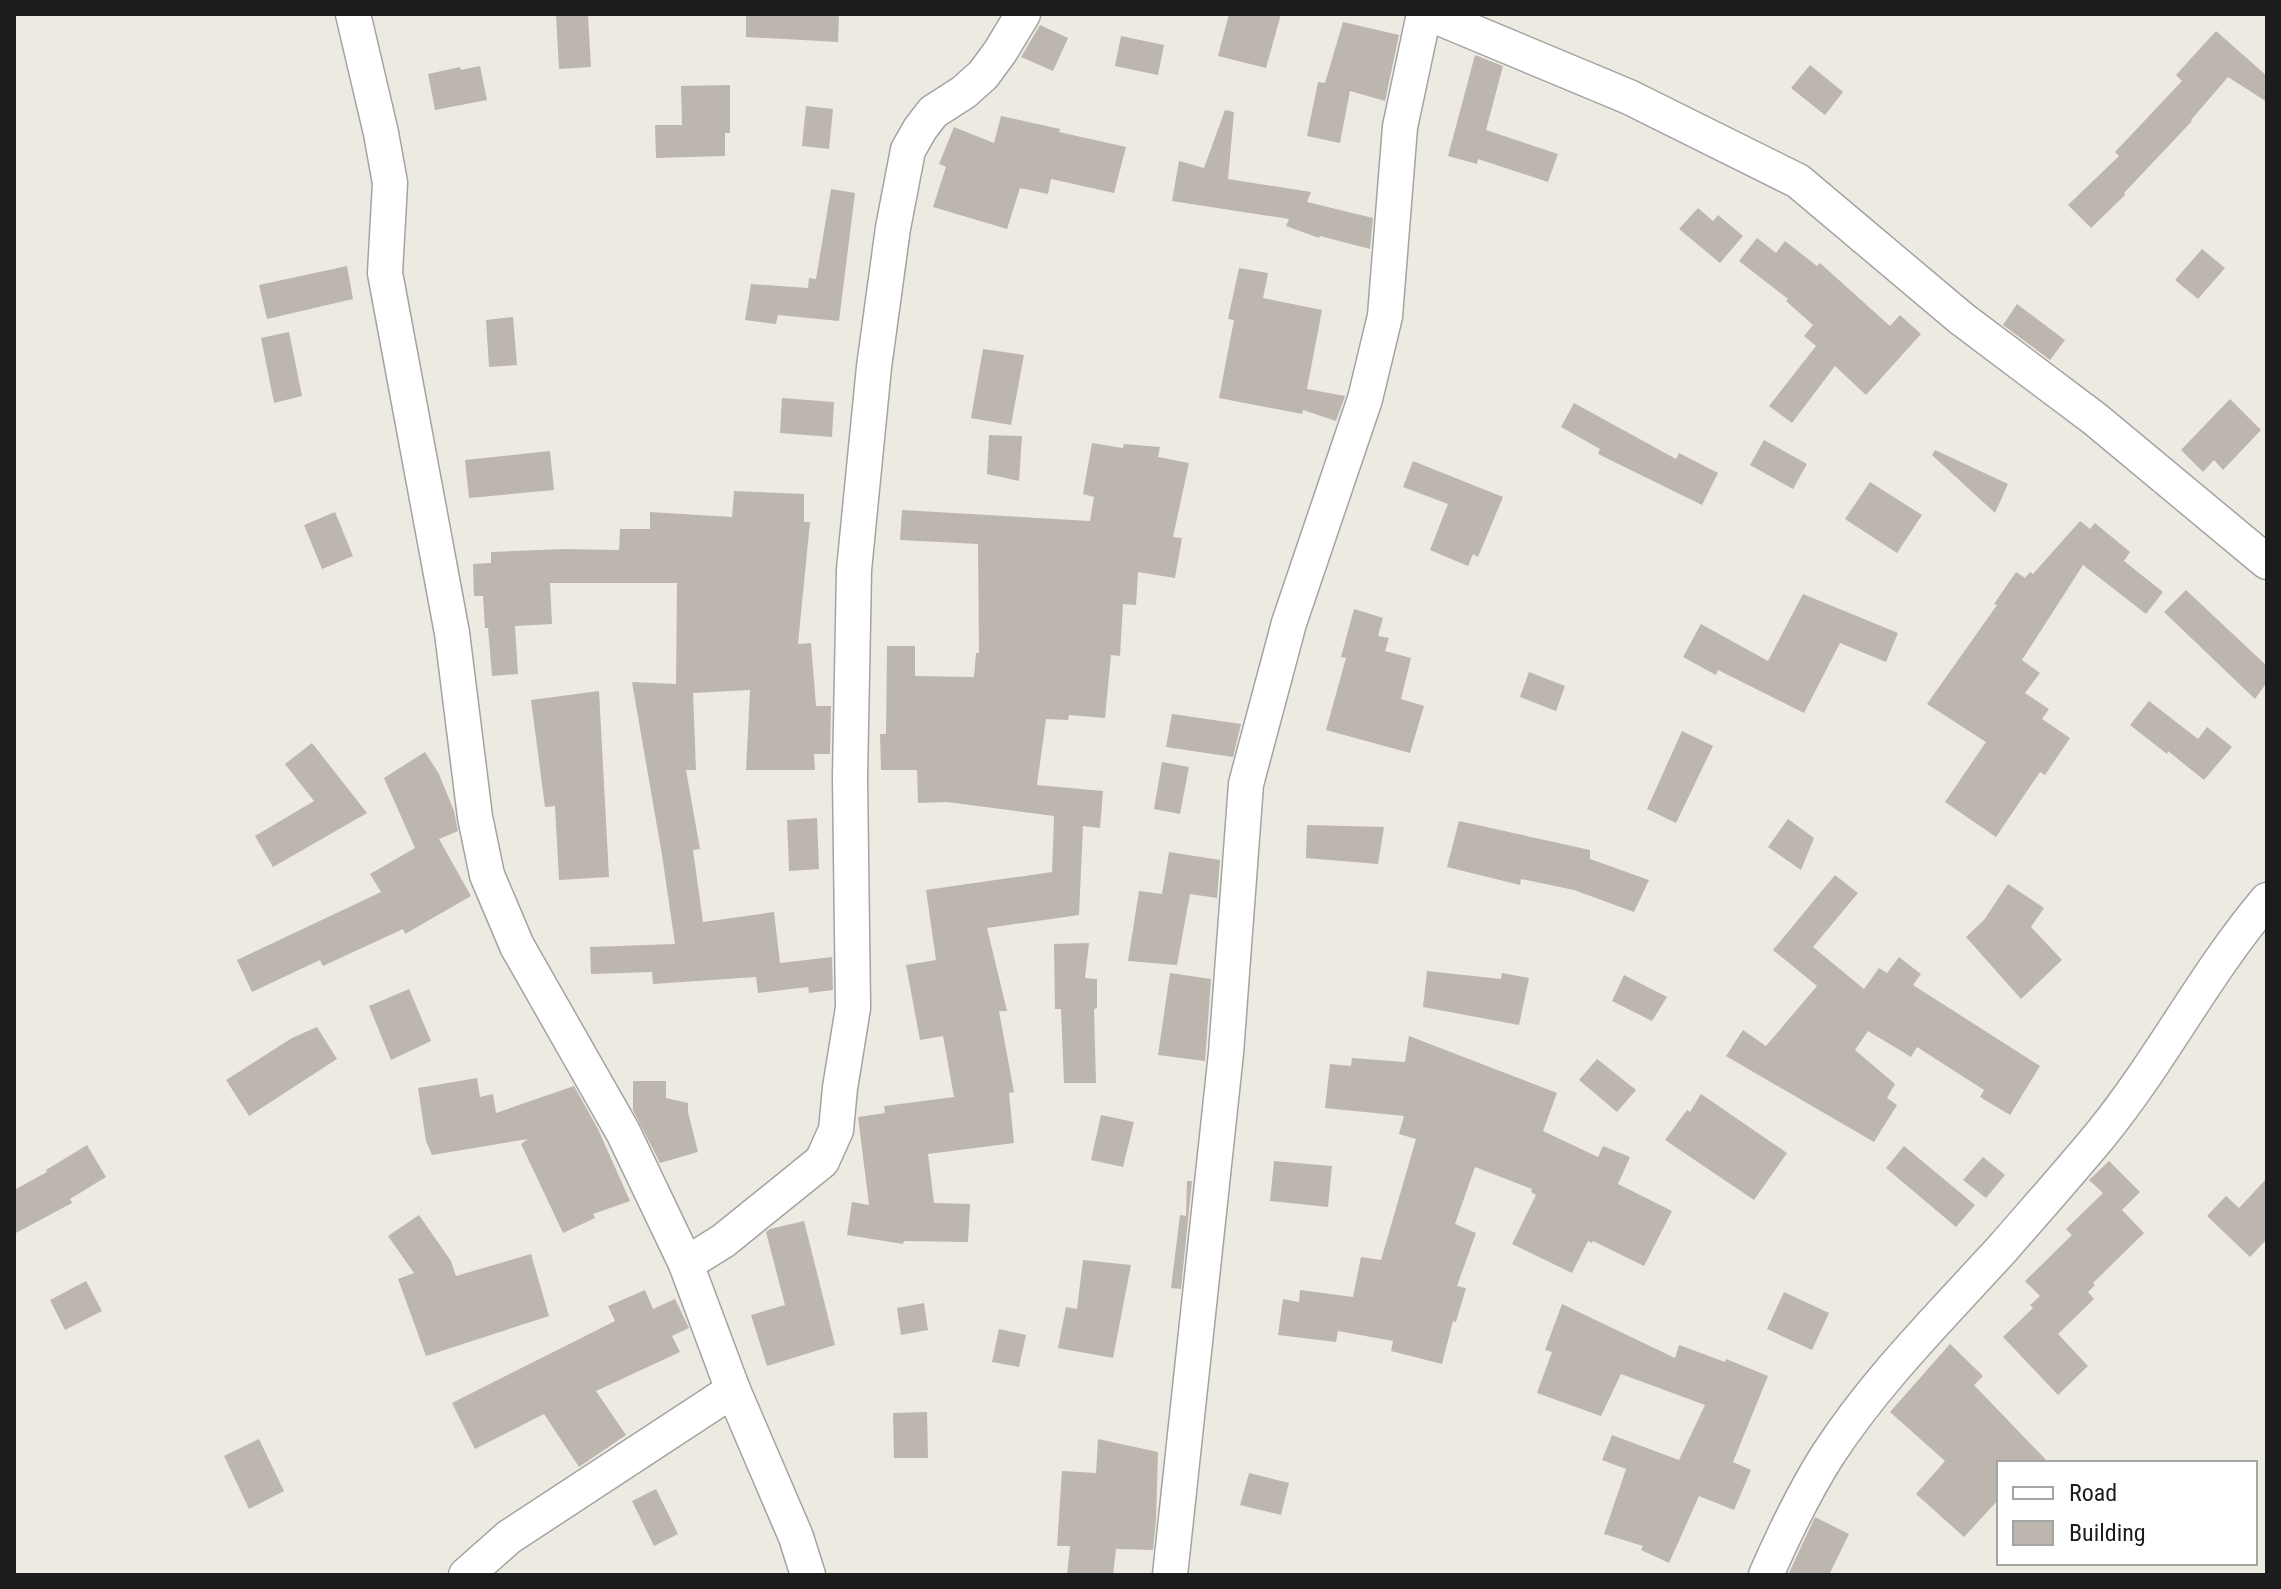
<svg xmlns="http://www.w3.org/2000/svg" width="2281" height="1589" font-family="'Roboto Condensed',sans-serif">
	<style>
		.building { fill: #bdb6af }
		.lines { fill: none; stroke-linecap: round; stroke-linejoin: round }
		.minor-casing { stroke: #a3a3a3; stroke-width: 37 }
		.minor { stroke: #fff; stroke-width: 34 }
	</style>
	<rect width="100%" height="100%" fill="#edeae2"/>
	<g class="building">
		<polygon points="556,14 588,14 591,67 559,69"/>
		<polygon points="746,14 839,14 838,42 746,37"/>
		<polygon points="1229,14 1281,14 1266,68 1218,56"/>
		<polygon points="1343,22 1399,35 1385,101 1350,91 1340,143 1307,136 1318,82 1325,83"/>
		<polygon points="1040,25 1068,38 1053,71 1021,57"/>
		<polygon points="2216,31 2267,76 2267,102 2228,77 2191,120 2192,121 2124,193 2125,195 2091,228 2068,205 2119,156 2115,152 2182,81 2176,75"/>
		<polygon points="1121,36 1164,45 1158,75 1115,66"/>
		<polygon points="1475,55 1503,66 1486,130 1558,154 1548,182 1478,159 1477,164 1448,156"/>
		<polygon points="1810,65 1843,92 1825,115 1791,88"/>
		<polygon points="480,66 487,100 435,110 428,74 460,67 461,70"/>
		<polygon points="730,85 730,133 725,133 725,156 656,158 655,125 682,125 681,86"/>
		<polygon points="806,106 833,109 829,149 802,146"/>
		<polygon points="1225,110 1234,112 1228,179 1311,192 1307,202 1373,218 1370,249 1320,236 1319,238 1286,226 1289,219 1172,201 1179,161 1204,168"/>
		<polygon points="1001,116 1060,129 1059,132 1126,147 1114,193 1051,179 1048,194 1020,188 1007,229 933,207 946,167 939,164 954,127 994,143"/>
		<polygon points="831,189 855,193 839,321 778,315 776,324 745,320 751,284 808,288 809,278 816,279"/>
		<polygon points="1698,208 1713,221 1718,215 1743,236 1720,263 1679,229"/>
		<polygon points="1757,238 1776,253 1785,241 1817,266 1820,263 1890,326 1900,315 1921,334 1866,395 1835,366 1792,423 1769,406 1816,346 1804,336 1813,325 1786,301 1788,299 1739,261"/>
		<polygon points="2202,249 2225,268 2198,299 2175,280"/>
		<polygon points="347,266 353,299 267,319 259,285"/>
		<polygon points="1239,268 1268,273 1263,298 1322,310 1307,389 1345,396 1336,421 1303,410 1302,414 1219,398 1234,320 1228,319"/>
		<polygon points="2017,304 2065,340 2050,360 2003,325"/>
		<polygon points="513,317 517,365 489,367 486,320"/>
		<polygon points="289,332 302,396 274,403 261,338"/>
		<polygon points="983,349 1024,355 1011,425 971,418"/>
		<polygon points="782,398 834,402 832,437 780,433"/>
		<polygon points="2230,399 2261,430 2223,470 2214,460 2203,472 2181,450"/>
		<polygon points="1574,403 1676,459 1679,453 1718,473 1702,505 1598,454 1600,449 1561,427"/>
		<polygon points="989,435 1022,436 1019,481 987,474"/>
		<polygon points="1764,440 1807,464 1793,489 1750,465"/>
		<polygon points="1092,443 1123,448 1124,444 1160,447 1158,457 1189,463 1173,537 1182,538 1175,578 1138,572 1136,605 1123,604 1120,656 1111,655 1105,718 1069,715 1068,720 1046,719 1037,785 1103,791 1100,828 1083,826 1079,915 987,928 1007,1011 999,1011 1014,1092 1009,1093 1014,1143 928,1154 934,1203 970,1204 968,1242 904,1241 903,1244 847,1235 852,1202 869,1205 858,1117 885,1113 884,1106 954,1097 943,1036 920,1040 906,965 936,960 926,890 1052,872 1054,816 947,802 918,803 917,770 881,770 880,734 886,734 887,646 915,646 915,676 974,677 976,653 979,653 978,544 900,540 902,510 1090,521 1094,497 1083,494"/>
		<polygon points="1935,450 2008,484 1995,513 1932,455"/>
		<polygon points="550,451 554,490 469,498 465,460"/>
		<polygon points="1413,461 1503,497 1478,557 1473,554 1468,566 1430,550 1448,504 1403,487"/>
		<polygon points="1870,482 1922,515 1897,553 1845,519"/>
		<polygon points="734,491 804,494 804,522 810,522 798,644 811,643 816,706 831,706 830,754 814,754 815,770 746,770 750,690 693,693 696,770 686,770 700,849 693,850 703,922 774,912 780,963 832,957 833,990 809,993 808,987 758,993 756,977 653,984 652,972 591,974 590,947 675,944 662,855 632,682 676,684 677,583 550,583 552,624 515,626 518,674 492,676 488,628 485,628 483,596 474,596 473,564 491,563 491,552 562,549 619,550 620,529 650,529 650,512 732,517"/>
		<polygon points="335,512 353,556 322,569 304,525"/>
		<polygon points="2080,521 2090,529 2095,523 2130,552 2124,561 2163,592 2146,614 2083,565 2022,660 2040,673 2025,693 2049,709 2042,719 2070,738 2045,775 2040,772 1996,837 1945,802 1986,742 1927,704 1997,605 1994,604 2016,572 2025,578 2030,572 2033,574"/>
		<polygon points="2186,590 2267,666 2267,682 2255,699 2164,612"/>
		<polygon points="1803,594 1898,633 1886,662 1840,643 1804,713 1718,670 1716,675 1683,657 1701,624 1768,661"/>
		<polygon points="1354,609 1383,618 1378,636 1389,638 1385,651 1411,658 1401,699 1424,706 1410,753 1326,730 1346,658 1341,657"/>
		<polygon points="1529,672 1565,686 1556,711 1520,697"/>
		<polygon points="599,691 609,877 559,880 555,806 545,807 531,700"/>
		<polygon points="2149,701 2198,739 2207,727 2232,747 2204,780 2168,751 2167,754 2130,725"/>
		<polygon points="1172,714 1241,724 1233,757 1166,747"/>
		<polygon points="1682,731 1713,746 1676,823 1647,809"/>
		<polygon points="312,743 367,813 273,867 255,836 314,801 285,764"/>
		<polygon points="425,752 439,774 454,811 458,831 439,839 471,896 405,934 403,929 323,966 320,960 252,992 237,960 381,892 370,874 415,848 384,778"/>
		<polygon points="1162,762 1189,767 1180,814 1154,809"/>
		<polygon points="817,818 819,869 789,871 787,820"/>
		<polygon points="1788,819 1814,838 1801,870 1768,847"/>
		<polygon points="1459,821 1590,850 1590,859 1649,880 1634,912 1574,890 1521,879 1520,885 1447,867"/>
		<polygon points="1307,825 1384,827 1378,864 1306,858"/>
		<polygon points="1169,852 1220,860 1217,898 1190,894 1177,965 1128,961 1139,891 1162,894"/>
		<polygon points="1835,875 1858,893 1813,947 1864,989 1879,968 1887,973 1899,957 1921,974 1913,985 2040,1066 2010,1115 1980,1097 1984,1090 1917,1047 1911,1057 1868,1031 1855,1050 1895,1084 1887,1098 1897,1105 1874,1142 1726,1056 1743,1030 1766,1046 1817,986 1773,950"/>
		<polygon points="2008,884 2044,908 2031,927 2062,960 2021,999 1966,937 1984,920"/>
		<polygon points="1089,943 1085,978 1097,979 1097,1008 1094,1009 1096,1083 1064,1083 1061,1009 1055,1009 1054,944"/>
		<polygon points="1427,971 1501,979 1502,973 1529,978 1519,1025 1423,1007"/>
		<polygon points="1170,973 1211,979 1205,1061 1158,1055"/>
		<polygon points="1624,975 1667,997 1652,1021 1612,1001"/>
		<polygon points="409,989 431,1041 391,1060 369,1006"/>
		<polygon points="317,1027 337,1059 249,1116 226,1080 292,1038"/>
		<polygon points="1409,1036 1557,1093 1543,1131 1598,1157 1603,1146 1630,1157 1618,1184 1672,1211 1644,1266 1593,1241 1592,1243 1588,1241 1572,1273 1512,1244 1536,1195 1531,1192 1532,1189 1475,1167 1455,1224 1476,1233 1457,1286 1466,1288 1456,1322 1453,1321 1442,1364 1391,1351 1393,1341 1338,1331 1336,1342 1278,1335 1283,1299 1299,1302 1300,1290 1353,1297 1361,1257 1381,1260 1416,1139 1399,1134 1404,1116 1325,1108 1330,1064 1351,1066 1352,1058 1405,1062"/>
		<polygon points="1597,1059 1636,1090 1617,1112 1579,1080"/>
		<polygon points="477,1078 480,1097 493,1094 496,1113 574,1086 598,1129 630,1201 593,1214 595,1218 563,1233 521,1144 528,1139 432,1155 426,1141 418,1088"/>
		<polygon points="633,1081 666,1081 666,1098 688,1103 688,1112 698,1152 660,1163 633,1110"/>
		<polygon points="1701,1094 1787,1153 1754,1200 1665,1140 1687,1110 1690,1112"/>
		<polygon points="1101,1115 1134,1122 1123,1167 1091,1160"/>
		<polygon points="87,1145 106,1177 70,1199 72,1203 14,1234 14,1190 47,1172 46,1170"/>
		<polygon points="1904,1146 1975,1205 1956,1227 1886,1168"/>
		<polygon points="1983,1157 2005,1175 1986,1198 1963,1180"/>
		<polygon points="1274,1161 1332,1166 1328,1207 1270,1201"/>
		<polygon points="2109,1161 2140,1192 2122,1210 2144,1233 2093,1283 2095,1285 2088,1292 2094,1299 2058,1334 2088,1366 2058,1395 2003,1337 2033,1308 2030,1305 2040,1296 2025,1281 2072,1235 2066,1229 2103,1193 2089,1180"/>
		<polygon points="2267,1178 2267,1239 2250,1257 2207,1216 2226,1196 2239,1208"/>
		<polygon points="1187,1181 1192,1181 1181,1289 1171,1288 1180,1215 1186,1216"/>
		<polygon points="419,1215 451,1261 456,1276 531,1254 549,1316 426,1356 398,1279 414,1273 388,1236"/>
		<polygon points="804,1221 835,1345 767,1366 751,1315 785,1305 766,1232 770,1229"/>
		<polygon points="1083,1260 1131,1265 1113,1358 1058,1348 1066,1307 1077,1309"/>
		<polygon points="86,1281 102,1311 65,1330 50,1300"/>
		<polygon points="645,1290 653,1309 675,1299 689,1328 672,1336 680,1352 596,1391 626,1435 579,1467 544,1414 475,1449 452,1403 615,1321 608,1306"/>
		<polygon points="1784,1292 1829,1313 1812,1350 1767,1329"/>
		<polygon points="924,1303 928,1330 901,1335 897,1308"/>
		<polygon points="1562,1304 1675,1358 1679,1345 1725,1362 1726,1359 1768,1376 1733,1462 1751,1470 1734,1510 1699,1496 1669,1563 1641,1550 1643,1546 1604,1534 1626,1469 1602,1460 1612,1435 1679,1460 1705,1405 1621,1374 1601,1416 1537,1393 1552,1352 1545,1350"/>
		<polygon points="999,1329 1026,1335 1019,1367 992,1362"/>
		<polygon points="1950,1344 1983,1376 1974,1385 2049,1463 1999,1463 1999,1499 1964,1537 1916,1494 1945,1461 1890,1412"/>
		<polygon points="927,1412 928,1458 894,1458 893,1413"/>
		<polygon points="259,1439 284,1491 249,1509 224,1456"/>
		<polygon points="1098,1439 1158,1452 1156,1520 1153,1550 1116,1549 1113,1575 1067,1575 1070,1546 1057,1546 1062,1471 1096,1473"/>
		<polygon points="1249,1473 1289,1483 1281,1515 1240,1505"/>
		<polygon points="656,1489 678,1534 654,1546 632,1501"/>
		<polygon points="1815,1517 1849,1534 1829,1575 1788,1575"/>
	</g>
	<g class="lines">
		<g class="minor-casing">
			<g id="minor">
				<polyline points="353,14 381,133 390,183 385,273 452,633 475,817 487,875 517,946 623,1132 686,1264 733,1390 796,1537 808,1575"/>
				<polyline points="1430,14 1629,97 1798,181 1962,319 2095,419 2267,562"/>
				<polyline points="686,1264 723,1241 822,1161 836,1130 840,1088 853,1008 850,777 854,570 874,367 893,228 908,150 920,129 933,112 964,92 983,75 1000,52 1023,14"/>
				<polyline points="466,1575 509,1537 733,1390"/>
				<polyline points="1170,1575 1226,1053 1246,784 1289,623 1365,399 1385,316 1400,127 1424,14"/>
				<path d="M1766,1575c18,-41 37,-81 61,-119 50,-77 115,-141 176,-208 33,-38 67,-76 99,-115 60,-74 103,-160 165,-233"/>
			</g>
		</g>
		<use href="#minor" class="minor"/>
	</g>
	<rect width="2281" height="1589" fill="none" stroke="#1c1c1c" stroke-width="32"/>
	<rect x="1997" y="1461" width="260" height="104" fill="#ffffff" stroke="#a4a4a4" stroke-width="2"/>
	<rect x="2013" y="1487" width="40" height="12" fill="#ffffff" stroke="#a4a4a4" stroke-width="2"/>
	<text x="2069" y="1501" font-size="24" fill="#1c1c1c">Road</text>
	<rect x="2013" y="1521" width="40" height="24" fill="#bdb6af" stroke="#a4a4a4" stroke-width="2"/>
	<text x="2069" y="1541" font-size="24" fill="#1c1c1c">Building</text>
</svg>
